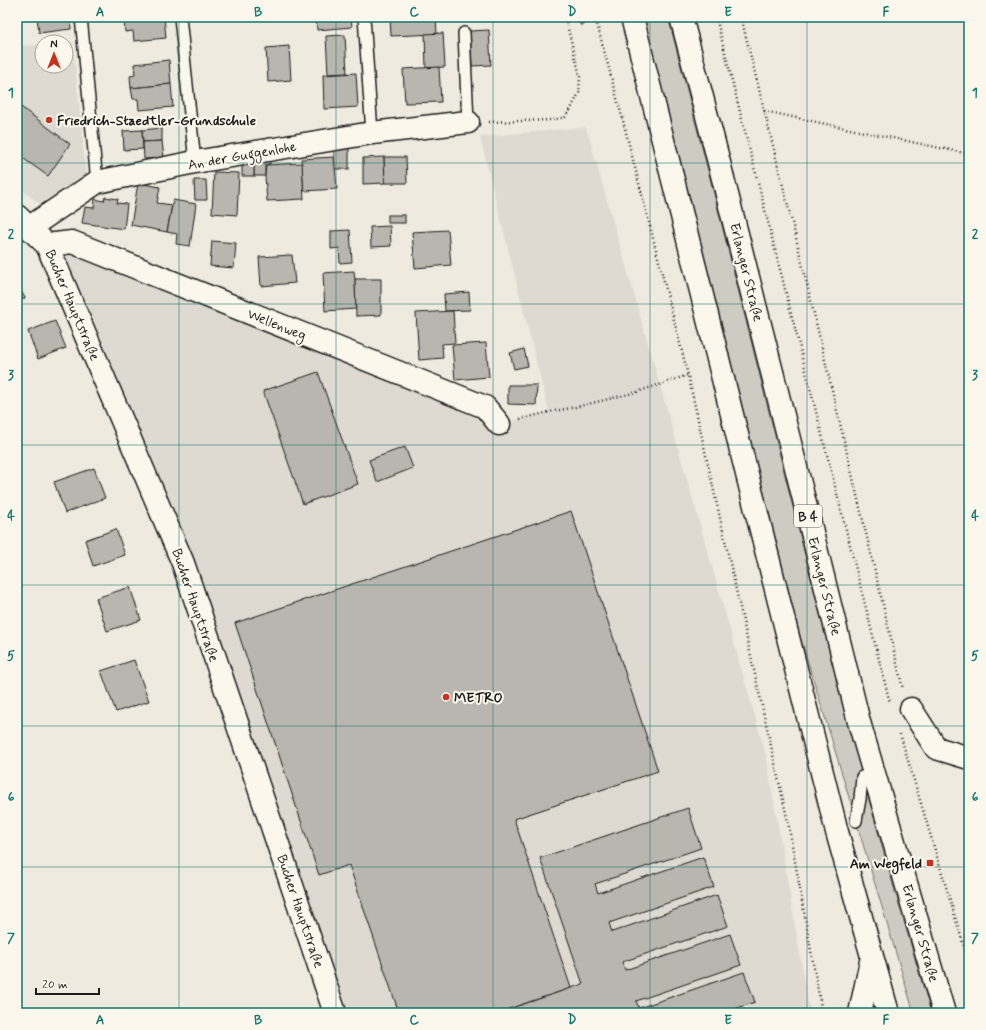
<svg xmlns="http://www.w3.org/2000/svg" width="986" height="1030" font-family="Mynerve,sans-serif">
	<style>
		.built { fill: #dedad1 }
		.green { fill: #ceccc2; stroke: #75746f }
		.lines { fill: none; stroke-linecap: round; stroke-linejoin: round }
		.stream { stroke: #6f6d69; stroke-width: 6 }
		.building { fill: #b9b6af; stroke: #1c1c1c }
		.lane-casing { stroke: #1c1c1c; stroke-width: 14 }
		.street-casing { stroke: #1c1c1c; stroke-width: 25 }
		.primary-casing { stroke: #1c1c1c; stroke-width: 25 }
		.path { stroke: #1c1c1c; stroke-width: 2.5; stroke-dasharray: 1 3; stroke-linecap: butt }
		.lane { stroke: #fbf7ec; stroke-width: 11 }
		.street { stroke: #fbf7ec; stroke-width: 22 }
		.primary { stroke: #fbf7ec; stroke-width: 22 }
		.grid { fill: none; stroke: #0f766e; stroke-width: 1; stroke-opacity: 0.55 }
		.poi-dot { fill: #c8321e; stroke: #fbf7ec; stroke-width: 1.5 }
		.labels { text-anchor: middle; stroke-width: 4; stroke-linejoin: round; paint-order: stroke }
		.shield { fill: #fbf7ec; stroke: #5f5e5a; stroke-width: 1 }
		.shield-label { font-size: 13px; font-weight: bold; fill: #1c1c1c }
		.poi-label { font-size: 14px; font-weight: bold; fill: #1c1c1c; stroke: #fbf7ec; text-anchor: start }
		.street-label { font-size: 14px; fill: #1c1c1c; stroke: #fbf7ec }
		.neatline { fill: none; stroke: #0f766e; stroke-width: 1.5 }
		.grid-label { font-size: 13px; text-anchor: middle; font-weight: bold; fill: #0f766e }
	</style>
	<rect width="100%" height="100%" fill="#eeeadf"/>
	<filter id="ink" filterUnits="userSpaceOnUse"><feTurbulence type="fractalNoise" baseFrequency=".025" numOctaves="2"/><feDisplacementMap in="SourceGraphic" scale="8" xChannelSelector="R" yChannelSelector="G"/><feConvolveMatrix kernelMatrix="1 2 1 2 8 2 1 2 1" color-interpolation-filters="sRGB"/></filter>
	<g filter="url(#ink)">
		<g class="built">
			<polygon points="73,42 86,175 40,204 17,186 17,46 42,45 42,66 66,66 66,43"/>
			<polygon points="586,127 766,755 810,1013 335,1013 183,563 47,245 499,424 549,412 480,137"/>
		</g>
		<polygon class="green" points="643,17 668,17 715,198 845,714 888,868 931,1013 914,1013 856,821 831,737 800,636 667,108"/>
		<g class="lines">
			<polyline class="stream" points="580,17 582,23"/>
		</g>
		<g class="building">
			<polygon points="37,17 70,17 71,29 39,33"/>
			<polygon points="139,17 164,17 166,38 134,41 133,31 125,32 124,19"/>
			<polygon points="316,17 351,17 352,27 317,30"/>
			<polygon points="390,17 436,17 437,34 391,36"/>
			<polygon points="489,30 491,65 472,66 470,31"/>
			<polygon points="443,33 445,67 426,68 425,34"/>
			<polygon points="345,35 347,73 328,74 326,36"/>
			<polygon points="289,46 291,80 268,82 266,48"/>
			<polygon points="169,60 171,84 131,88 130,76 135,75 134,64"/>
			<polygon points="439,67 441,102 405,103 403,69"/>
			<polygon points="356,73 358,107 324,109 323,75"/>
			<polygon points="171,84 173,107 139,110 138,99 133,99 131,88"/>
			<polygon points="17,104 70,144 48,176 17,154"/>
			<polygon points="162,128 162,141 143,142 142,130"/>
			<polygon points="142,130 143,149 124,150 123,131"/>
			<polygon points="162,141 164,158 144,159 143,142"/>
			<rect x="334" y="145" width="15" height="24"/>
			<polygon points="334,157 337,189 304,191 301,159"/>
			<polygon points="384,157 385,183 363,184 363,158"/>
			<polygon points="384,157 406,157 407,183 385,183"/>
			<polygon points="270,158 270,164 265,165 265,176 254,176 254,159"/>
			<rect x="242" y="159" width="12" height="17"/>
			<polygon points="302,163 304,199 267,201 265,176 266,165"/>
			<polygon points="214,172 239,173 237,215 212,213"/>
			<polygon points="194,180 206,180 207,200 195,200"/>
			<polygon points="138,183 160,187 157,203 172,205 167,232 131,225"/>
			<polygon points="105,197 118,199 117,203 127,204 124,229 82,223 85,207 94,208 95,199 104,201"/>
			<polygon points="173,200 196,204 190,246 176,244 177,234 167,232"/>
			<rect x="388" y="215" width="17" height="8"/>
			<polygon points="390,226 391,246 371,247 370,227"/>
			<polygon points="350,230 352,262 340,263 339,248 331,249 331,231"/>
			<polygon points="448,230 451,265 415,268 412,232"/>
			<polygon points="212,241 236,243 234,268 210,266"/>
			<polygon points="292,255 295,283 261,286 259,257"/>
			<polygon points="354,271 355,279 356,309 325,311 323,273"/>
			<polygon points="355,279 381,279 381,315 356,316"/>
			<polygon points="17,284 25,298 17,303"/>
			<polygon points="469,292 470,310 445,311 444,294"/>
			<polygon points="453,311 455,343 442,344 443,358 419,360 416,313"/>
			<polygon points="55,321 66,348 38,359 28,331"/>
			<polygon points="486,343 489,377 455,380 452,345"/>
			<polygon points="524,349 528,366 514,369 510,353"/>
			<polygon points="318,372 358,484 303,504 263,391"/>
			<polygon points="508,385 537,385 536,405 508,404"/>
			<polygon points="405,447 413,468 377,482 369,460"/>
			<polygon points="94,468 105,498 65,513 54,482"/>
			<polygon points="571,511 658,771 514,819 571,988 497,1013 399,1013 349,865 319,875 235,623"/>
			<polygon points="116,529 125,555 93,566 85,540"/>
			<polygon points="130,587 141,620 107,631 96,598"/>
			<polygon points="134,660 149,701 116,712 101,671"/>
			<polygon points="688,808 701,848 595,884 598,893 703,857 714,887 609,923 612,932 717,895 728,926 622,962 625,970 730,934 741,965 636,1001 639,1008 744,972 755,1002 723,1013 497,1013 583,984 540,858"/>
		</g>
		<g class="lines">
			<g class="lane-casing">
				<g id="lane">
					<polyline points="81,17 97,182"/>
					<polyline points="180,17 195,162"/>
					<polyline points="364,17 372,133"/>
					<polyline points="464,33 468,122"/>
					<polyline points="856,821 860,799 862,777"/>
				</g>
			</g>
			<g class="street-casing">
				<g id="street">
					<polyline points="17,216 47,245 183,563 335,1013"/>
					<polyline points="30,227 97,182 195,162 372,133 468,122"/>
					<polyline points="47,245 72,242 485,407 499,424"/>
					<polyline points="911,709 936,748 969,758"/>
				</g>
			</g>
			<g class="primary-casing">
				<g id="primary">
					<polyline points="632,17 837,832 888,1013"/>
					<polyline points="681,17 714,143 789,439 859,722 944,1013"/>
					<polyline points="860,1013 871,961"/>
				</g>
			</g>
			<g class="path">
				<polyline points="595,17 622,117 688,375 788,822 822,1013"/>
				<polyline points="716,17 890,703"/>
				<polyline points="741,17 796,238 903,689"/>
				<polyline points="764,111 969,154"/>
				<polyline points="489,122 552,120 565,117 571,109 579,93 580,76 565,17"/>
				<polyline points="520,419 549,412 576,407 637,392 688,375"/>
				<polyline points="900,734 969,963"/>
			</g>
			<use href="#lane" class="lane"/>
			<use href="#street" class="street"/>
			<use href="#primary" class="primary"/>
		</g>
	</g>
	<path class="grid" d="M179,17v996M336,17v996M493,17v996M650,17v996M807,17v996M17,163h952M17,304h952M17,445h952M17,585h952M17,726h952M17,867h952"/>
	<g class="poi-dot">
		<circle cx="49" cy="120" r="4"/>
		<circle cx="446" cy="697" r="4"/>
		<rect x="926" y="859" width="8" height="8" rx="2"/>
	</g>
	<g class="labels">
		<rect class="shield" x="794" y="505" width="28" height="22" rx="3"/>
		<g class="shield-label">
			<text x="808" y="521">B 4</text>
		</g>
		<g class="poi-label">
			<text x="57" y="125">Friedrich-Staedtler-Grundschule</text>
			<text x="454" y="702">METRO</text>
			<text x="922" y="868" text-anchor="end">Am Wegfeld</text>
		</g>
		<g class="street-label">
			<text transform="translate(242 155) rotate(-10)" y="5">An der Guggenlohe</text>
			<text transform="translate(747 272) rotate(76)" y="5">Erlanger Straße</text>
			<text transform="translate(73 305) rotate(67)" y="5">Bucher Hauptstraße</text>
			<text transform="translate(277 324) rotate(22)" y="5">Wellenweg</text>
			<text transform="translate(825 586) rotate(76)" y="5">Erlanger Straße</text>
			<text transform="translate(196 605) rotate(71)" y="5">Bucher Hauptstraße</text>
			<text transform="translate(301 911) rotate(71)" y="5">Bucher Hauptstraße</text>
			<text transform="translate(921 933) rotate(74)" y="5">Erlanger Straße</text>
		</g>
	</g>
	<rect width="986" height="1030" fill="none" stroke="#fbf7ec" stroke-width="44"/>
	<g transform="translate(54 54)"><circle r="19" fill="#fbf7ec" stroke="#a29f99"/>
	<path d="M0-3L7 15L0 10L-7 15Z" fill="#c8321e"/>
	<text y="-6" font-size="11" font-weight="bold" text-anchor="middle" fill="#1c1c1c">N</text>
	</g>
	<path d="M36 988v6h63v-6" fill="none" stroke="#1c1c1c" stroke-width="2"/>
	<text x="42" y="988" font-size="12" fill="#1c1c1c" stroke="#fbf7ec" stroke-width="3" paint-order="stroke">20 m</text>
	<rect x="22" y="22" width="942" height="986" class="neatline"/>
	<g class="grid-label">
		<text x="100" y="16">A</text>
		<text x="258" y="16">B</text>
		<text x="414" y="16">C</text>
		<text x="572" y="16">D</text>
		<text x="728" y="16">E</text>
		<text x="886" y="16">F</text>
		<text x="11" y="97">1</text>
		<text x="975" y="97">1</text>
		<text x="11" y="238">2</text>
		<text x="975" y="238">2</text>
		<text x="11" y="379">3</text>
		<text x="975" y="379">3</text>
		<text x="11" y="520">4</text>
		<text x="975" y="520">4</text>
		<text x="11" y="660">5</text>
		<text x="975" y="660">5</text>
		<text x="11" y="801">6</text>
		<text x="975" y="801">6</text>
		<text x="11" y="942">7</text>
		<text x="975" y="942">7</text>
		<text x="100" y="1024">A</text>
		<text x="258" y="1024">B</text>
		<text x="414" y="1024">C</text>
		<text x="572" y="1024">D</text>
		<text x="728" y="1024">E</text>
		<text x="886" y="1024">F</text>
	</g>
</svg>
